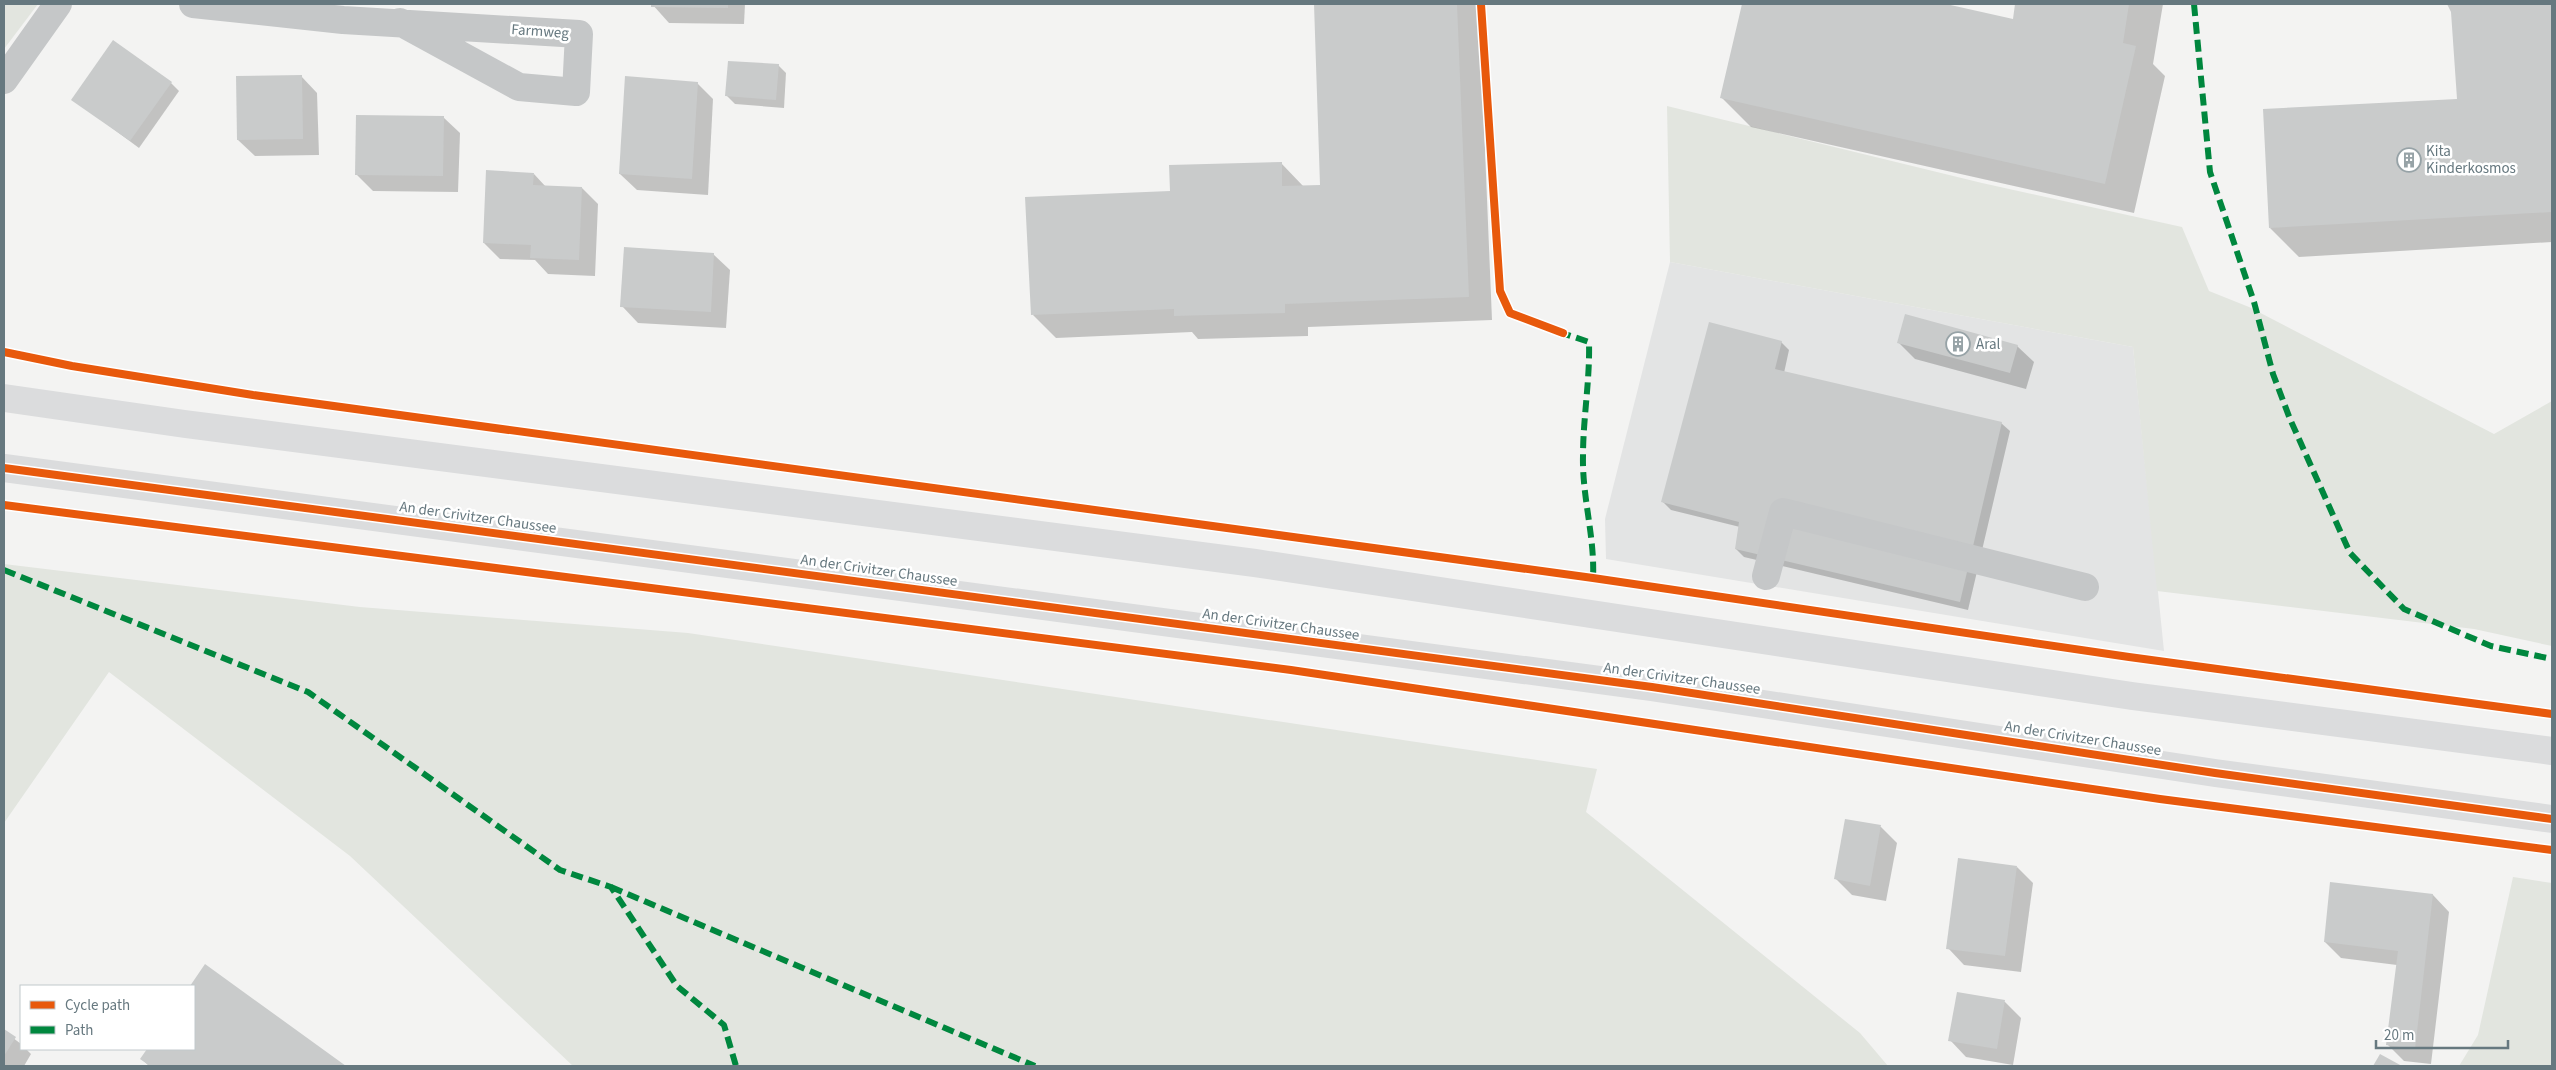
<svg xmlns="http://www.w3.org/2000/svg" width="2556" height="1070" font-family="'Source Sans 3',sans-serif">
	<style>
		.built { fill: #e3e4e4 }
		.green { fill: #e2e5df }
		.shadow { fill: #0003 }
		.building { fill: #c9cbcb }
		.lines { fill: none; stroke-linecap: round; stroke-linejoin: round }
		.minor { stroke: #c5c7c8; stroke-width: 28 }
		.major { stroke: #dbdcdd; stroke-width: 28 }
		.quiet { stroke: #00873e; stroke-width: 6; stroke-dasharray: 12 6; stroke-linecap: butt }
		.cycleway-casing { stroke: #fff; stroke-width: 11 }
		.cycleway { stroke: #e8590c; stroke-width: 8 }
		.labels { text-anchor: middle; stroke-width: 5; stroke-linejoin: round; paint-order: stroke }
		.street-label { font-size: 15px; fill: #66787f; stroke: #fff }
		.poi-label { font-size: 15px; fill: #66787f; stroke: #fff; text-anchor: start }
	</style>
	<rect width="100%" height="100%" fill="#f3f3f2"/>
	<polygon class="built" points="1670,262 2133,347 2164,651 1606,559 1605,519"/>
	<g class="green">
		<polygon points="4,4 38,4 4,49"/>
		<polygon points="1667,106 1982,183 2182,227 2209,291 2249,307 2494,434 2552,401 2552,646 2474,629 2157,591 2133,347 1670,262"/>
		<polygon points="4,564 360,607 688,633 1597,769 1586,812 1860,1033 1888,1066 573,1066 350,856 109,672 4,823"/>
		<polygon points="2513,877 2552,883 2552,1066 2459,1066 2478,1035"/>
	</g>
	<g class="shadow">
		<polygon points="652,4 745,4 744,24 669,23"/>
		<polygon points="1315,4 1479,4 1492,320 1308,327 1308,336 1198,339 1192,332 1056,338 1033,315 1172,192 1281,163 1304,187 1321,186"/>
		<polygon points="1743,4 1940,4 2014,20 2016,4 2163,4 2153,64 2165,76 2134,213 1751,127 1722,98"/>
		<polygon points="2449,4 2552,4 2552,242 2299,257 2270,228 2459,100 2452,12"/>
		<polygon points="778,65 786,73 784,108 735,104 727,96"/>
		<polygon points="301,76 317,93 319,155 255,156 238,140"/>
		<polygon points="171,83 179,91 139,148 73,99"/>
		<polygon points="697,83 713,99 708,195 637,190 620,174"/>
		<polygon points="443,117 460,133 458,192 373,191 357,175"/>
		<polygon points="534,174 546,187 582,188 598,204 595,276 548,274 535,260 500,259 484,243"/>
		<polygon points="713,254 730,270 726,328 638,323 622,306"/>
		<polygon points="1781,342 1789,350 1784,373 2001,423 2010,431 1968,610 1744,557 1736,549 1740,527 1671,510 1663,502"/>
		<polygon points="1899,343 2017,346 2034,362 2026,389 1915,359"/>
		<polygon points="1846,820 1881,827 1897,843 1886,901 1852,895 1835,878"/>
		<polygon points="2017,867 2033,883 2021,972 1964,965 1948,948"/>
		<polygon points="2331,883 2433,895 2449,912 2431,1064 2404,1061 2388,1045 2397,965 2341,958 2325,942"/>
		<polygon points="205,966 344,1066 149,1066 142,1059 149,1049 194,1049 194,986 191,986"/>
		<polygon points="1958,993 2005,1002 2021,1018 2013,1065 1966,1057 1950,1040"/>
		<polygon points="4,1031 21,1044 21,1049 26,1049 31,1054 24,1066 4,1066"/>
	</g>
	<g class="building">
		<polygon points="651,4 728,4 728,8 651,7"/>
		<polygon points="1314,4 1457,4 1469,297 1285,304 1285,313 1174,316 1174,309 1031,315 1025,197 1170,191 1169,165 1282,162 1282,186 1320,185"/>
		<polygon points="1742,4 1946,4 2013,19 2015,4 2129,4 2123,43 2136,46 2105,184 1720,98"/>
		<polygon points="2447,4 2552,4 2552,212 2269,228 2263,109 2457,99 2451,12"/>
		<polygon points="113,40 172,82 130,141 71,100"/>
		<polygon points="728,61 779,64 776,100 725,96"/>
		<polygon points="302,75 303,139 237,140 236,76"/>
		<polygon points="625,76 698,82 692,179 619,174"/>
		<polygon points="356,115 444,116 443,176 355,175"/>
		<polygon points="486,170 534,173 533,185 582,187 579,260 530,258 531,245 483,243"/>
		<polygon points="624,247 714,253 711,312 620,307"/>
		<polygon points="1905,314 2018,345 2010,373 1897,343"/>
		<polygon points="1709,322 1782,341 1775,369 2002,422 1960,602 1735,549 1739,522 1661,502"/>
		<polygon points="1845,819 1881,825 1870,886 1834,879"/>
		<polygon points="1958,858 2017,866 2005,956 1946,949"/>
		<polygon points="2330,882 2433,894 2415,1049 2386,1045 2398,951 2324,942"/>
		<polygon points="205,964 346,1066 150,1066 140,1059 147,1049 194,1049 194,986 190,986"/>
		<polygon points="1957,992 2005,1000 1997,1049 1948,1041"/>
		<polygon points="4,1029 16,1037 4,1056"/>
		<polygon points="2380,1054 2402,1066 2373,1066"/>
	</g>
	<g class="lines">
		<g class="minor">
			<polyline points="193,4 343,20 579,34 576,92 519,87 400,22"/>
			<polyline points="4,80 58,4"/>
			<polyline points="1766,576 1783,512 2085,587"/>
		</g>
		<g class="major">
			<polyline points="4,398 185,424 1255,563 2132,696 2552,751"/>
			<polyline points="4,468 1652,687 2215,773 2552,819"/>
		</g>
		<g class="quiet">
			<polyline points="2194,4 2210,172 2254,302 2273,374 2290,419 2350,553 2404,609 2491,646 2552,659"/>
			<path d="M1559,332l30,10c1,39 -6,76 -6,114 -1,41 12,81 10,122"/>
			<polyline points="4,570 308,692 560,870 611,887 677,986 724,1025 736,1066"/>
			<polyline points="611,887 1035,1066"/>
		</g>
		<g class="cycleway-casing">
			<g id="cycleway">
				<polyline points="1481,4 1500,291 1510,313 1563,333"/>
				<polyline points="4,352 72,366 253,395 1593,578 2129,657 2552,714"/>
				<polyline points="4,468 1652,687 2215,773 2552,819"/>
				<polyline points="4,505 1291,670 2160,799 2552,850"/>
			</g>
		</g>
		<use href="#cycleway" class="cycleway"/>
	</g>
	<defs>
		<g id="building-ring" transform="scale(1.25)"><circle r="9.5" fill="#fff" stroke="#97a3a7" stroke-width="1.5"/><path d="M-4-6H4V6H1V3H-1V6H-4ZM-2.5-4.3h1.7v1.8h-1.7ZM.8-4.3h1.7v1.8H.8ZM-2.5-1h1.7V.8h-1.7ZM.8-1h1.7V.8H.8Z" fill="#97a3a7"/></g>
	</defs>
	<g fill-rule="evenodd">
		<use href="#building-ring" x="2409" y="160"/>
		<use href="#building-ring" x="1958" y="344"/>
	</g>
	<g class="labels">
		<g class="street-label">
			<text transform="translate(540 31) rotate(4)" y="5">Farmweg</text>
			<text transform="translate(478 517) rotate(8)" y="5">An der Crivitzer Chaussee</text>
			<text transform="translate(879 570) rotate(8)" y="5">An der Crivitzer Chaussee</text>
			<text transform="translate(1281 624) rotate(8)" y="5">An der Crivitzer Chaussee</text>
			<text transform="translate(1682 678) rotate(8)" y="5">An der Crivitzer Chaussee</text>
			<text transform="translate(2083 738) rotate(9)" y="5">An der Crivitzer Chaussee</text>
		</g>
		<g class="poi-label">
			<text x="2426" y="156">Kita<tspan x="2426" dy="17">Kinderkosmos</tspan></text>
			<text x="1976" y="349">Aral</text>
		</g>
	</g>
	<rect width="2556" height="1070" fill="none" stroke="#66787f" stroke-width="10"/>
	<rect x="20" y="985" width="175" height="65" fill="#ffffff" stroke="#c2c9cc"/>
	<rect x="30" y="1001" width="25" height="8" fill="#e8590c" stroke="#c2c9cc"/>
	<text x="65" y="1010" font-size="15" fill="#66787f">Cycle path</text>
	<rect x="30" y="1026" width="25" height="8" fill="#00873e" stroke="#c2c9cc"/>
	<text x="65" y="1035" font-size="15" fill="#66787f">Path</text>
	<path d="M2376 1040v8h132v-8" fill="none" stroke="#66787f" stroke-width="2.5"/>
	<text x="2384" y="1040" font-size="15" fill="#66787f" stroke="#ffffff" stroke-width="4" paint-order="stroke">20 m</text>
</svg>
